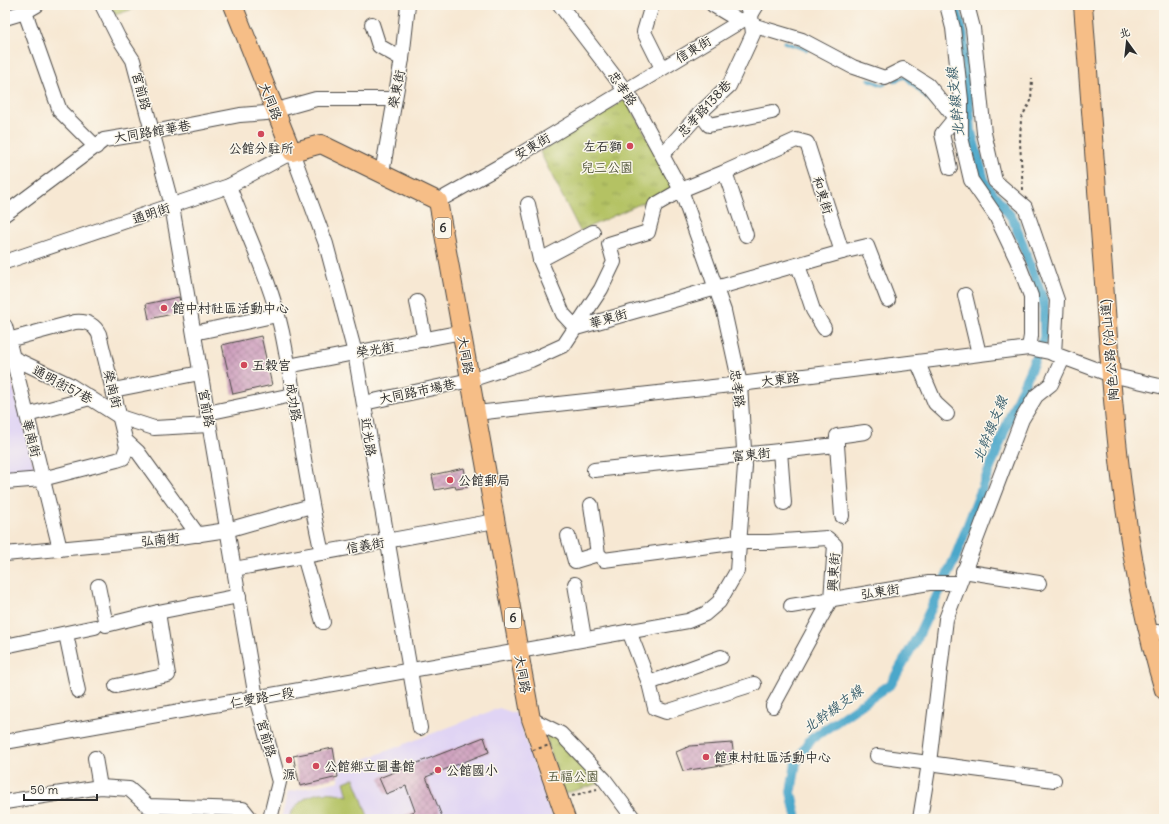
<svg xmlns="http://www.w3.org/2000/svg" width="1169" height="824" font-family="Delius,'LXGW WenKai TC',sans-serif">
	<style>
		.built { fill: #e0d4f4 }
		.grass { fill: url(#grass-tufts); stroke: #707648 }
		.garden { fill: #b4c264; stroke: #707648 }
		.lines { fill: none; stroke-linecap: round; stroke-linejoin: round }
		.stream { stroke: #4ca7ca; stroke-width: 3 }
		.canal { stroke: #4ca7ca; stroke-width: 10 }
		.building { fill: url(#building-cross-hatch) }
		.minor-casing { stroke: #4a4744; stroke-width: 16 }
		.major-casing { stroke: #4a4744; stroke-width: 20 }
		.path { stroke: #4a4744; stroke-width: 2; stroke-dasharray: 3 3; stroke-linecap: butt }
		.minor { stroke: #fff; stroke-width: 14 }
		.major { stroke: #f6be87; stroke-width: 18 }
		.path-bridge { stroke: #4a4744; stroke-width: 2; stroke-dasharray: 3 3; stroke-linecap: butt }
		.poi-dot { fill: #d1495b; stroke: #fbf7ec; stroke-width: 1.5 }
		.labels { text-anchor: middle; stroke-width: 3; stroke-linejoin: round; paint-order: stroke }
		.shield { fill: #fbf7ec; stroke: #696865; stroke-width: 1 }
		.shield-label { font-size: 12px; font-weight: bold; fill: #2b2b2b }
		.street-label { font-size: 13px; fill: #2b2b2b; stroke: #fbf7ec }
		.poi-label { font-size: 13px; fill: #2b2b2b; stroke: #fbf7ec; text-anchor: start }
		.park-label { font-size: 13px; fill: #54583c; stroke: #fbf7ec }
		.water-label { font-size: 14px; font-style: italic; fill: #385d6b; stroke: #fbf7ec }
	</style>
	<defs>
		<pattern id="grass-tufts" width="24" height="20" patternUnits="userSpaceOnUse"><rect width="24" height="20" fill="#b4c264"/><path d="M3 7l-1-3M5 7V3M7 7l1-3M15 17l-1-3M17 17v-4M19 17l1-3" fill="none" stroke="#939e53"/></pattern>
		<pattern id="building-cross-hatch" width="8" height="8" patternUnits="userSpaceOnUse"><rect width="8" height="8" fill="#cd9ebd"/><path d="M0 0l8 8M0 8l8-8" fill="none" stroke="#a7819a"/></pattern>
	</defs>
	<rect width="100%" height="100%" fill="#fbf7ec"/>
	<filter id="ink" filterUnits="userSpaceOnUse"><feTurbulence type="fractalNoise" baseFrequency=".025" numOctaves="2"/><feDisplacementMap in="SourceGraphic" scale="8" xChannelSelector="R" yChannelSelector="G"/><feConvolveMatrix kernelMatrix="1 2 1 2 8 2 1 2 1" color-interpolation-filters="sRGB"/></filter>
	<filter id="wash" filterUnits="userSpaceOnUse"><feTurbulence type="fractalNoise" baseFrequency=".012" numOctaves="4" result="noise"/><feDisplacementMap in="SourceGraphic" scale="16" xChannelSelector="R" yChannelSelector="G"/><feGaussianBlur stdDeviation="0.9" result="paint"/><feColorMatrix in="noise" values="0 0 0 0 0 0 0 0 0 0 0 0 0 0 0 0 0 1.4 0 .05"/><feComposite in="paint" operator="in"/></filter>
	<g filter="url(#wash)">
		<rect width="100%" height="100%" fill="#f7e8d3"/>
		<g class="built">
			<polygon points="5,359 6,359 36,474 5,477"/>
			<polygon points="499,708 517,714 553,819 281,819 288,792 339,781 340,759 363,760"/>
		</g>
		<g class="grass">
			<polygon points="110,5 145,5 115,15"/>
			<polygon points="626,99 675,188 580,231 540,152"/>
			<polygon points="544,730 559,738 601,783 563,794"/>
		</g>
		<path class="garden" d="M354,778l15,41h-81c12,-26 35,-31 60,-23l-4,-14z"/>
		<g class="lines">
			<g class="stream">
				<polyline points="784,42 807,50"/>
				<polyline points="868,79 882,85 885,84"/>
				<polyline points="894,81 905,77 948,120"/>
				<polyline points="967,138 974,145"/>
			</g>
			<polyline class="canal" points="797,819 791,792 796,763 810,740 891,684 918,636 955,558 1011,414 1044,338 1044,302 1013,219 985,183 971,132 963,35 955,5"/>
		</g>
		<g id="blocks">
			<g class="building">
				<polygon points="179,297 182,312 149,319 146,304"/>
				<polygon points="261,336 272,385 233,394 222,345"/>
				<polygon points="464,468 468,487 456,489 455,486 435,490 432,475"/>
				<polygon points="484,737 489,752 426,777 443,819 395,819 415,811 406,786 386,794 379,778"/>
				<polygon points="732,743 735,763 683,771 676,752 690,746"/>
				<polygon points="333,748 338,777 300,786 293,756"/>
			</g>
		</g>
	</g>
	<g filter="url(#ink)">
		<use href="#blocks" fill-opacity="0" stroke="#4a4744" stroke-width="1"/>
		<g class="lines">
			<g class="minor-casing">
				<g id="minor">
					<polyline points="102,5 118,37 133,60 172,206 256,698 279,782 270,819"/>
					<polyline points="652,5 644,32 662,68"/>
					<polyline points="713,5 740,21"/>
					<polyline points="947,5 953,28 961,100 961,137 971,180 996,216 1017,260 1031,296 1031,336 1029,348"/>
					<polyline points="967,5 973,28 984,133 995,181 1025,207 1057,300 1054,354"/>
					<polyline points="25,12 60,111 96,147"/>
					<polyline points="5,18 25,12 37,5"/>
					<polyline points="372,24 379,46 402,59"/>
					<polyline points="752,25 802,40 853,67 885,78 903,69 928,85 961,125"/>
					<polyline points="700,113 709,125 772,112"/>
					<polyline points="663,154 700,113 729,86 753,34 751,15 746,5"/>
					<polyline points="950,168 942,134 955,118"/>
					<polyline points="725,172 746,235"/>
					<polyline points="382,173 402,59 408,5"/>
					<path d="M229,186c18,48 42,96 53,146 15,73 23,148 40,221"/>
					<polyline points="438,201 514,158 751,15 757,5"/>
					<polyline points="5,214 104,140 153,132 240,115 266,113 316,99 394,99"/>
					<polyline points="842,252 867,246 888,300"/>
					<polyline points="540,260 593,232"/>
					<polyline points="5,262 229,186 292,152 326,244 355,353 420,728"/>
					<polyline points="798,265 813,310 824,328"/>
					<polyline points="965,295 979,354"/>
					<polyline points="417,302 425,340"/>
					<polyline points="5,326 60,549"/>
					<polyline points="194,333 277,315"/>
					<polyline points="7,355 68,384 120,417 154,428 209,425"/>
					<polyline points="918,363 935,403 947,414"/>
					<polyline points="288,366 462,332"/>
					<polyline points="113,390 200,373"/>
					<polyline points="364,403 470,380 531,360 564,345 601,289 614,262 609,244 648,232 655,205 681,190 725,172 796,140 807,143 842,252 576,328 563,314 540,260 528,204"/>
					<polyline points="207,413 292,395"/>
					<polyline points="476,413 740,384 1029,348 1049,352 1111,375 1164,387"/>
					<polyline points="27,415 90,398"/>
					<polyline points="127,442 138,452 198,535"/>
					<polyline points="837,445 837,436 865,432"/>
					<polyline points="780,451 784,503"/>
					<polyline points="594,470 837,445 842,516"/>
					<path d="M5,482l37,-3 75,-19 6,-2 4,-11 -28,-113c-5,-10 -13,-13 -24,-12l-67,18"/>
					<polyline points="591,505 598,554 604,560 739,542 769,542 827,538 835,545 831,599 773,706"/>
					<polyline points="568,536 575,561 598,554"/>
					<polyline points="5,554 174,538 227,530 311,506"/>
					<polyline points="304,556 323,622"/>
					<polyline points="234,569 495,521"/>
					<polyline points="963,571 1039,583"/>
					<polyline points="575,584 584,638"/>
					<polyline points="98,586 106,625 158,612 168,675 116,686"/>
					<polyline points="791,606 929,583 959,583"/>
					<polyline points="158,612 239,596"/>
					<polyline points="629,631 649,683 655,708 666,712 754,684"/>
					<polyline points="1149,632 1164,632"/>
					<polyline points="66,634 78,691"/>
					<polyline points="5,646 95,627"/>
					<polyline points="649,683 721,657"/>
					<polyline points="531,719 561,734 604,779 634,819"/>
					<polyline points="5,742 688,621 705,614 719,602 737,571 745,466 740,384 724,311 681,190 631,98 560,5"/>
					<polyline points="877,756 1054,780"/>
					<polyline points="95,758 100,787"/>
					<polyline points="5,802 100,787 129,789 148,806 243,809 251,819"/>
					<polyline points="920,819 929,763 946,619 1022,419 1036,396 1051,384 1063,358"/>
				</g>
			</g>
			<g class="major-casing">
				<g id="major">
					<polyline points="233,5 292,152 321,144 438,201 531,719 566,819"/>
					<path d="M1083,5c7,97 14,194 22,291 9,134 20,265 59,394"/>
				</g>
			</g>
			<g class="path">
				<polyline points="1023,190 1020,143 1021,118 1031,101 1032,78"/>
				<polyline points="572,796 597,789"/>
			</g>
			<use href="#minor" class="minor"/>
			<use href="#major" class="major"/>
			<polyline class="path-bridge" points="533,750 550,745"/>
		</g>
	</g>
	<g class="poi-dot">
		<circle cx="261" cy="134" r="4"/>
		<circle cx="630" cy="146" r="4"/>
		<circle cx="164" cy="308" r="4"/>
		<circle cx="244" cy="365" r="4"/>
		<circle cx="450" cy="480" r="4"/>
		<circle cx="706" cy="757" r="4"/>
		<circle cx="289" cy="760" r="4"/>
		<circle cx="316" cy="766" r="4"/>
		<circle cx="438" cy="770" r="4"/>
	</g>
	<g class="labels">
		<g class="shield">
			<rect x="435" y="218" width="16" height="20" rx="3"/>
			<rect x="505" y="608" width="16" height="20" rx="3"/>
		</g>
		<g class="shield-label">
			<text x="443" y="232">6</text>
			<text x="513" y="622">6</text>
		</g>
		<g class="street-label">
			<text transform="translate(693 49) rotate(-31)" y="5">信東街</text>
			<text transform="translate(623 88) rotate(55)" y="5">忠孝路</text>
			<text transform="translate(396 89) rotate(-79)" y="5">榮東街</text>
			<text transform="translate(142 91) rotate(75)" y="5">宮前路</text>
			<text transform="translate(271 101) rotate(68)" y="5">大同路</text>
			<text transform="translate(704 108) rotate(-47)" y="5">忠孝路138巷</text>
			<text transform="translate(152 131) rotate(-10)" y="5">大同路館華巷</text>
			<text transform="translate(532 146) rotate(-31)" y="5">安東街</text>
			<text transform="translate(823 195) rotate(72)" y="5">和東街</text>
			<text transform="translate(151 213) rotate(-19)" y="5">通明街</text>
			<text transform="translate(608 318) rotate(-16)" y="5">華東街</text>
			<text transform="translate(375 349) rotate(-10)" y="5">榮光街</text>
			<text transform="translate(1109 350) rotate(-95)" y="5">陶色公路 (沿山道)</text>
			<text transform="translate(466 355) rotate(80)" y="5">大同路</text>
			<text transform="translate(780 379) rotate(-7)" y="5">大東路</text>
			<text transform="translate(63 384) rotate(28)" y="5">通明街57巷</text>
			<text transform="translate(738 388) rotate(82)" y="5">忠孝路</text>
			<text transform="translate(113 389) rotate(76)" y="5">榮南街</text>
			<text transform="translate(417 391) rotate(-12)" y="5">大同路市場巷</text>
			<text transform="translate(294 402) rotate(80)" y="5">成功路</text>
			<text transform="translate(207 408) rotate(80)" y="5">宮前路</text>
			<text transform="translate(369 437) rotate(81)" y="5">近光路</text>
			<text transform="translate(32 438) rotate(76)" y="5">華南街</text>
			<text transform="translate(751 454) rotate(-6)" y="5">富東街</text>
			<text transform="translate(160 539) rotate(-6)" y="5">弘南街</text>
			<text transform="translate(365 545) rotate(-10)" y="5">信義街</text>
			<text transform="translate(833 572) rotate(-86)" y="5">興東街</text>
			<text transform="translate(880 591) rotate(-9)" y="5">弘東街</text>
			<text transform="translate(523 674) rotate(80)" y="5">大同路</text>
			<text transform="translate(262 697) rotate(-10)" y="5">仁愛路一段</text>
			<text transform="translate(267 738) rotate(74)" y="5">宮前路</text>
		</g>
		<g class="poi-label">
			<text x="622" y="151" text-anchor="end">左石獅</text>
			<text x="261" y="153" text-anchor="middle">公館分駐所</text>
			<text x="172" y="313">館中村社區活動中心</text>
			<text x="252" y="370">五穀宮</text>
			<text x="458" y="485">公館郵局</text>
			<text x="714" y="762">館東村社區活動中心</text>
			<text x="324" y="771">公館鄉立圖書館</text>
			<text x="446" y="775">公館國小</text>
			<text x="289" y="779" text-anchor="middle">源</text>
		</g>
		<g class="park-label">
			<text x="607" y="172">兒三公園</text>
			<text x="573" y="781">五福公園</text>
		</g>
		<g class="water-label">
			<text transform="translate(955 102) rotate(-96)" y="5">北幹線支線</text>
			<text transform="translate(990 429) rotate(-68)" y="5">北幹線支線</text>
			<text transform="translate(833 709) rotate(-36)" y="5">北幹線支線</text>
		</g>
	</g>
	<rect width="1169" height="824" fill="none" stroke="#fbf7ec" stroke-width="20"/>
	<g transform="translate(1127 42) rotate(345)" stroke="#fbf7ec" stroke-width="3" paint-order="stroke">
	<path d="M0-3L7 15L0 10L-7 15Z" fill="#2b2b2b"/>
	<text y="-6" font-size="11" font-weight="bold" text-anchor="middle" fill="#2b2b2b">北</text>
	</g>
	<path d="M24 794v6h73v-6" fill="none" stroke="#2b2b2b" stroke-width="2"/>
	<text x="30" y="794" font-size="12" fill="#2b2b2b" stroke="#fbf7ec" stroke-width="3" paint-order="stroke">50 m</text>
</svg>
